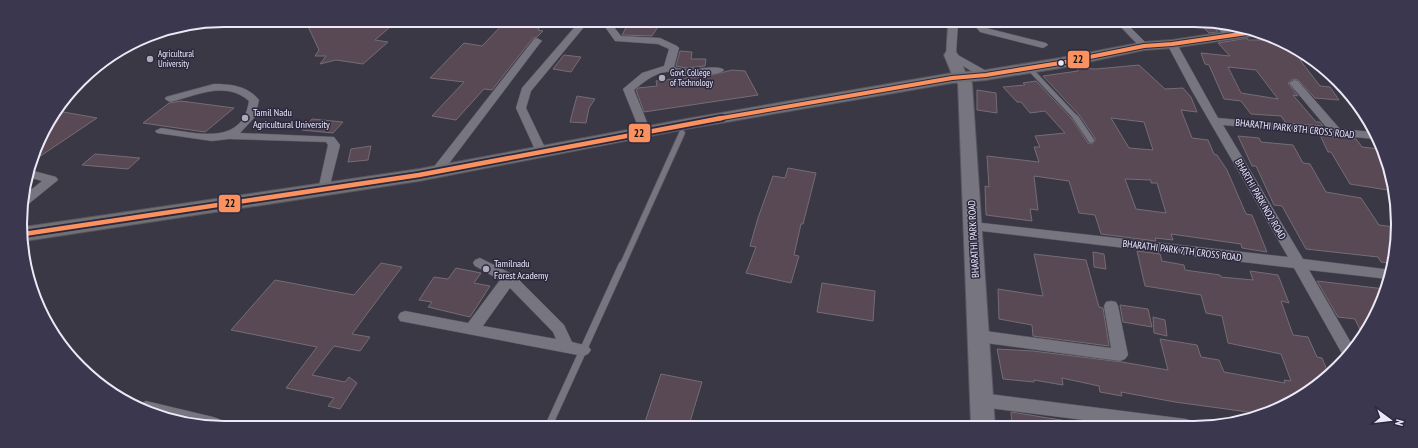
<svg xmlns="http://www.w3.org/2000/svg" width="1418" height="448" font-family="'PT Sans Narrow',sans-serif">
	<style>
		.building { fill: #594954; stroke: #746d74; fill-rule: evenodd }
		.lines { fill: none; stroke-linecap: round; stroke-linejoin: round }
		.service-far2-casing { stroke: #575560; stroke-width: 5.5 }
		.service-far1-casing { stroke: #575560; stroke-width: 7 }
		.service-casing { stroke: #575560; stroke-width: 8 }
		.minor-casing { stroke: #575560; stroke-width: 1 }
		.secondary-casing { stroke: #575560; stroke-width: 2 }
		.primary-casing { stroke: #575560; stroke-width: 2 }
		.service-far2 { stroke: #767580; stroke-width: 4.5 }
		.service-far1 { stroke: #767580; stroke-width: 5.5 }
		.service { stroke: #767580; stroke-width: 7 }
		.minor { fill: #767580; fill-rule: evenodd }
		.secondary { fill: #767580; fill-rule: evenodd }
		.primary { fill: #717174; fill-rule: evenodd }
		.bus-1-far1-casing { stroke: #2c283f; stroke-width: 6 }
		.bus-1-casing { stroke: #2c283f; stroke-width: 8 }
		.bus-1-far1 { stroke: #fa915f; stroke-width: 4 }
		.bus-1 { stroke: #fa915f; stroke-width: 4.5 }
		.poi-dot { fill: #adabb9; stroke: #2c283f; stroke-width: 1.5 }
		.bus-dot { fill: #ebe9f8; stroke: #2c283f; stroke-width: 1.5 }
		.labels { text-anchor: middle; stroke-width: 3; stroke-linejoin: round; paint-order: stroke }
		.far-poi-label { font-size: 9px; fill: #ebe9f8; stroke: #2c283f; text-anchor: start }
		.poi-label { font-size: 10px; fill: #ebe9f8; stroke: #2c283f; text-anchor: start }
		.street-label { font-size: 10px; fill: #ebe9f8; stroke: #2c283f }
		.rim { fill: none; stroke: #ebe9f8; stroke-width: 2 }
		.line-badge { stroke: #2c283f; stroke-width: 1.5 }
		.pale-badge-label { font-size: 11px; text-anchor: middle; font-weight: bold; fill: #111 }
	</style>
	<rect width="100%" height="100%" fill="#3a3844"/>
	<g class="building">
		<polygon points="305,20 378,21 397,21 375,40 388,42 363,64 336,60 320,64 326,56 315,56 319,50"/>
		<polygon points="629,22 661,22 652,36 622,35"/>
		<polygon points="504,23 539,28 538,30 543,31 537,37 533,38 492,90 484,89 456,120 432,116 464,82 430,78 464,43 482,46"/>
		<polygon points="1200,24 1212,24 1218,32 1209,33"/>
		<path d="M1247,38l1,2h24l36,15 5,5h-13l20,26 10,1 9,13 -24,-2 -17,-18 -5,-1 -5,4 10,13 -5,-1 23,27h4l3,4 -37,-3 -5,-7 -30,-2 -10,-13 -17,-2 -15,-34 -4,-1 -4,-11 29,3 -12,-13zM1228,67l28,3 22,29 -37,-6z"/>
		<polygon points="680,51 692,52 691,59 706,59 705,66 686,68 676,66"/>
		<polygon points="564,55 581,57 571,72 553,69"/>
		<path d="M1139,65l26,24 18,-1 8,9 6,15 -16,-2 11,28 16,2 6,14 3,1 10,15 19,44 6,1 15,37 -25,-4 -1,-4 -70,-10 2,6 -18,-2 1,3 -55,-7 -6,-19 -16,-2 -10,-32 -35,-5 4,34 -8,-1 2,12 -46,-6 -1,-29 4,1 -2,-31 52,6 -5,-15h6l-5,-11 30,-3 -20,-22 -15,2 -9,-11h-4l-14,-15 22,-2 -2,-2 13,-2 36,38 16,24 4,1 3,-3v-3l-15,-22 -37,-40 35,-5 -1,-3 19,1zM1111,118l33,4 9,28 -24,-2zM1125,179l26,1v3h6l9,30 -30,-4z"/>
		<polygon points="732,70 745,71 758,95 644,112 636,90 638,88 657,86 656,81 674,79 674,75 681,78 704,77"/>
		<polygon points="977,90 996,93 997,113 977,110"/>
		<polygon points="577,96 595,99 589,108 586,123 570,122"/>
		<polygon points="181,101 234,108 205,132 143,123 169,103"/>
		<polygon points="58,111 97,118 33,161 41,134"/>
		<polygon points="312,119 343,122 333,133 302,130"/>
		<polygon points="1320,135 1356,139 1362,147 1380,149 1394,184 1394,191 1350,184 1331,152 1328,152"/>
		<polygon points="1238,136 1259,138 1261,142 1293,145 1303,163 1310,164 1326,192 1361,198 1379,225 1394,227 1394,264 1381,262 1378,257 1306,249 1282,206 1274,205 1256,166 1252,166"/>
		<polygon points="371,146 368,160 348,162 351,149"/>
		<polygon points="95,154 140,158 128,169 82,165"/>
		<polygon points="788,168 816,173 803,224 801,224 794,255 799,256 791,283 746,273 756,247 750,246 758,218 773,176 785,178"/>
		<polygon points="1137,251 1160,254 1162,261 1184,265 1185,270 1220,275 1221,277 1253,280 1250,271 1278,275 1289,303 1281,301 1293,335 1308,337 1317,357 1322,358 1329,375 1284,407 1263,414 1175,402 1121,392 1122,396 1100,392 1099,386 1062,378 1063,385 1034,380 1034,382 1003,379 997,349 1033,351 1122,362 1168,370 1160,339 1197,345 1201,357 1219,360 1224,372 1285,383 1284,380 1291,381 1281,354 1228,343 1222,316 1206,313 1201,295 1145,286"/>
		<polygon points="1093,252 1104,254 1106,269 1094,267"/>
		<polygon points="1034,254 1086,260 1099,307 1103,308 1109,346 1033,336 1032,325 999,319 998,289 1043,296"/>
		<polygon points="381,263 402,267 352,334 370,337 360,351 334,346 312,375 345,382 349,377 357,383 340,409 328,406 334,398 286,388 317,347 231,330 275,280 354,295"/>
		<polygon points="456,268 481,273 474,283 490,286 470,317 428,307 432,302 419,300 434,277 448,279"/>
		<polygon points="1317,281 1385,289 1371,326 1363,336 1355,319 1338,317"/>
		<polygon points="822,283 875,291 873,321 817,312"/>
		<polygon points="1120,305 1148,309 1152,327 1123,322"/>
		<polygon points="1153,317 1165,320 1167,336 1154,333"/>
		<polygon points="661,374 702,382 689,425 644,425"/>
		<polygon points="1011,412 1067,421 1067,426 1012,426"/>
	</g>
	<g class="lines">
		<g class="service-far2-casing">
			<polyline id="service-far2" points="1029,68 1077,119"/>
		</g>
		<g class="service-far1-casing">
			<g id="service-far1">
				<polyline points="1076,118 1091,140"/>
				<polyline points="622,266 682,133"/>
			</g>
		</g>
		<g class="service-casing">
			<polyline id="service" points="549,425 622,265"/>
		</g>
		<g class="minor-casing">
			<g id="minor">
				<path d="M530,21h23l2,2c-6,5 -19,2 -25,-2z"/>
				<polygon points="580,21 589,21 531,91 526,108 547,152 541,156 537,154 516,108 522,88"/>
				<path d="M598,21l12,1 11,14 39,2 17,8 2,2 -5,19c13,6 44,-4 50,3 -5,6 -34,7 -43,6 -4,-1 -10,-5 -15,-4 -13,2 -22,10 -32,18l17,42 -6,3 -4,-1 -18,-45 19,-16 22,-7 5,-17 -11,-5 -43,-3 -12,-17z"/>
				<polygon points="948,23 958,23 956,54 990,73 991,75 990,77 982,77 947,57 946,55"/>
				<polygon points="973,23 984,23 983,24 986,28 1046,43 1048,45 1043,48 980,32"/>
				<polygon points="1118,24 1127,24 1149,46 1147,48 1141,48"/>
				<polygon points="1213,24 1223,24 1235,36 1233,38 1227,38"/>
				<polygon points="537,38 542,41 540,43 441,174 433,174 431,171 433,168 534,39"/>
				<polygon points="1172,41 1177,44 1218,118 1327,128 1289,83 1294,80 1298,81 1340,129 1373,132 1375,139 1223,125 1303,259 1392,270 1388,279 1309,270 1354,348 1345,359 1294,268 973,230 968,229 966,226 968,223 973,222 1288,257 1192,91 1167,44"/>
				<path d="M214,84c17,0 34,2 45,16l-4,17 -15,16 94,4 6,8 -12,48 -4,1 -6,-4 10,-45 -2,-3 -97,-3 -17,2 -55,-8 -2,-2 6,-3c32,4 81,20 88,-27 -24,-21 -53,-5 -79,1l-5,-3 1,-2z"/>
				<polygon points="30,170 56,177 58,180 26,206 22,207 22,197 42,181 28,177"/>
				<path d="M480,258l34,17 50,50 8,17 16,4 3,4 -3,4 -5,2 -183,-35 -2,-4 2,-4 5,-2 63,12 32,-43 -25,-14 -2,-3 2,-3zM510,288l43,44 3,7 -73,-13z"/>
				<polygon points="1111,301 1116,302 1118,306 1128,355 1125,359 1120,361 978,342 973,340 970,336 973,332 978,330 1111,348 1104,306 1106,302"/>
				<polygon points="981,393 1186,419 1192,421 1194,426 1131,426 981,407 975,405 973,400 975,395"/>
				<polygon points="146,401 213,417 219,419 221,424 184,424 139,405"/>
			</g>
		</g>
		<g class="secondary-casing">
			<polygon id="secondary" points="951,51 956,52 958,55 967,76 972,83 995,426 971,426 958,84 953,77 944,55 946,52"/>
		</g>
		<g class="primary-casing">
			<polygon id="primary" points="1246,29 1260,35 1172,48 1144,50 1060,68 986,80 952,83 686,129 419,181 25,241 24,227 419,169 686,119 952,73 986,70 1060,58 1144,42 1172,40"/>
		</g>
		<use href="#service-far2" class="service-far2"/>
		<use href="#service-far1" class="service-far1"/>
		<use href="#service" class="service"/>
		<use href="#minor" class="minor"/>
		<use href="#secondary" class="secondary"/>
		<use href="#primary" class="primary"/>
		<g class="bus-1-far1-casing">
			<polyline id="bus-1-far1" points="716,119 952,78 986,75 1060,63 1144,46 1172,44 1254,32"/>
		</g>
		<g class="bus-1-casing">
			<polyline id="bus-1" points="24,234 419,175 722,118"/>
		</g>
		<use href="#bus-1-far1" class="bus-1-far1"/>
		<use href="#bus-1" class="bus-1"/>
	</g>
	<g class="poi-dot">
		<circle cx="150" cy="59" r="4"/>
		<circle cx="662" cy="78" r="4"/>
		<circle cx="245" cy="118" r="4"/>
		<circle cx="486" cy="269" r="4"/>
	</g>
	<circle class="bus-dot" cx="1061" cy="63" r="3.5"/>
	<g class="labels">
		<g class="far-poi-label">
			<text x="158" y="57">Agricultural<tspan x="158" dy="10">University</tspan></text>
			<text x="670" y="76">Govt. College<tspan x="670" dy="10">of Technology</tspan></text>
		</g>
		<g class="poi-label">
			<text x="253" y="116">Tamil Nadu<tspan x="253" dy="12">Agricultural University</tspan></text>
			<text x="494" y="267">Tamilnadu<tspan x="494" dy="12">Forest Academy</tspan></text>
		</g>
		<g class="street-label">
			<text transform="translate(1295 128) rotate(6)" y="4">BHARATHI PARK 8TH CROSS ROAD</text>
			<text transform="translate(1261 199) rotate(60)" y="4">BHARTHI PARK NO2 ROAD</text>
			<text transform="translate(973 239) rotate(-93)" y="4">BHARATHI PARK ROAD</text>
			<text transform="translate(1182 250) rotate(7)" y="4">BHARATHI PARK 7TH CROSS ROAD</text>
		</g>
	</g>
	<path d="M0 0H1418V448H0ZM224 27H1194A197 197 0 0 1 1391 224V224A197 197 0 0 1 1194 421H224A197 197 0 0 1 27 224V224A197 197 0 0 1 224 27Z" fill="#3b374e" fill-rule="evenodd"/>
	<path class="rim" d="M224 27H1194A197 197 0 0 1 1391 224V224A197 197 0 0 1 1194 421H224A197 197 0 0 1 27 224V224A197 197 0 0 1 224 27Z"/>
	<g class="line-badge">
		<rect x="1067" y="50" width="23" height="19" rx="4" fill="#fa915f"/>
		<rect x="628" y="123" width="23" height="20" rx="4" fill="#fa915f"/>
		<rect x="218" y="194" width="23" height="19" rx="4" fill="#fa915f"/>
	</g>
	<g class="pale-badge-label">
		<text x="1078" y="63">22</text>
		<text x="639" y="137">22</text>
		<text x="230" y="207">22</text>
	</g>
	<g transform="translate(1390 420) rotate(105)" stroke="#2c283f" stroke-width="3" paint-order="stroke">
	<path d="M0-3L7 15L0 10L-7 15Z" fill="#ebe9f8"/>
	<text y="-6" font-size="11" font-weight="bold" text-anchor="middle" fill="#ebe9f8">N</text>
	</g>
</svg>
